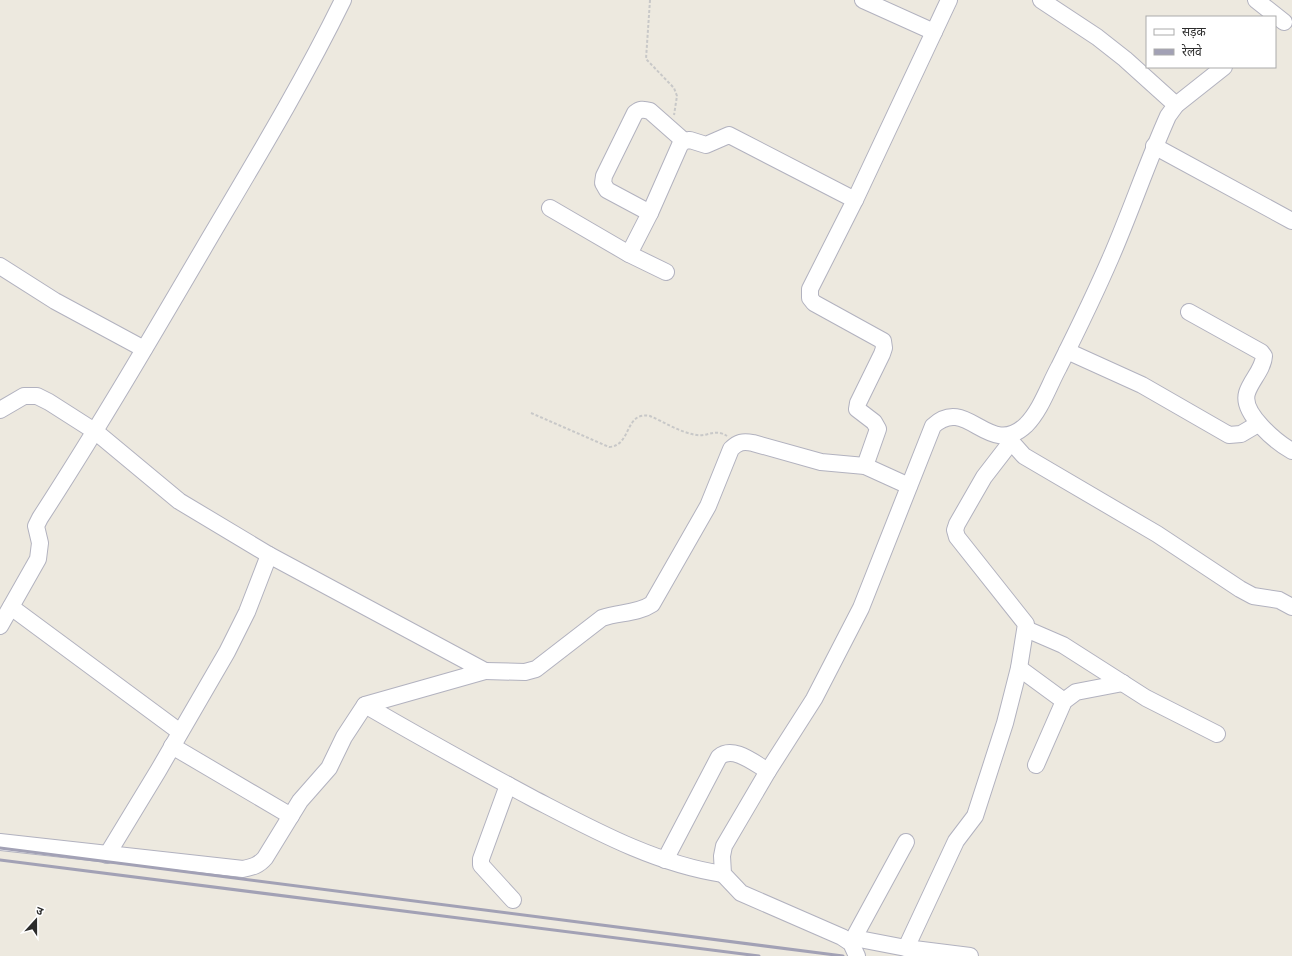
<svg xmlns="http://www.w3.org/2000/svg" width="1292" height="956" font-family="Inter,'Noto Sans Devanagari',sans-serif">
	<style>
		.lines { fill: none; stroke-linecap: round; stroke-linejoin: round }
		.minor-casing { stroke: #b2b2bf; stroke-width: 18 }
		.path { stroke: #c8c8c8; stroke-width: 2; stroke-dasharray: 3 2; stroke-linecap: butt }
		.minor { stroke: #fff; stroke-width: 16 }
		.rail { stroke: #a2a1b5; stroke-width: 3 }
	</style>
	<rect width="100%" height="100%" fill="#ede9df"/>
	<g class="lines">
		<g class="minor-casing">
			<g id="minor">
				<polyline points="863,0 934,32"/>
				<polyline points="1041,0 1097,37 1125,59 1176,105"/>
				<polyline points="1256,0 1284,22"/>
				<polyline points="1154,146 1292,221"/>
				<polyline points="550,208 629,254 666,272"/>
				<path d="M650,213l-43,-23 -4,-7 1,-7 31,-63c5,-4 8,-4 15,-2l34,30"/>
				<polyline points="629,254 650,213 680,145 684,141 690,140 706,145 729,135 855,200"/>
				<polyline points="0,266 55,301 144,349"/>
				<path d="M1189,312l72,40 3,4c-1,14 -13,24 -17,37 -6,20 29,49 45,58"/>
				<polyline points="1067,351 1142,385 1229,435 1241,434 1258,424"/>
				<polyline points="0,410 24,396 37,396 49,402 96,432 179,501 269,555"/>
				<polyline points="1007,437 1024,456 1157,534 1240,589 1253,596 1279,600 1292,607"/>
				<polyline points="865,466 878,429 874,422 857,409 858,403 882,354 884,348 883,341 814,303 810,298 810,289 855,200 949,0"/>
				<polyline points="11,607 180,732"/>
				<path d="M0,626l38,-67 2,-16 -4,-17 4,-8c59,-91 114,-185 169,-279 46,-78 94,-157 134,-239"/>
				<polyline points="1026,629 1063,645 1146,698 1217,734"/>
				<polyline points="1019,668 1064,701"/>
				<path d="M485,671l40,1 11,-3 66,-51c17,-6 35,-4 50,-14l56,-98 23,-57c7,-7 12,-8 22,-6l68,19 44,4 44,20"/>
				<polyline points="172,746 291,816"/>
				<polyline points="1036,765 1064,701 1076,692 1123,683"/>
				<polyline points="508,785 481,859 481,865 513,900"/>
				<path d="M0,842l243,27c10,-2 16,-4 22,-11l35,-57 29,-33 15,-31 21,-32"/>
				<path d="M107,855l51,-84 69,-119 20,-40 22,-57 216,116 -120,34c55,32 111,63 167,93 60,31 123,66 191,76"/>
				<path d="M665,860l54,-103c14,-12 35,6 49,14"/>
				<polyline points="854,938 906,948 970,956"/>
				<polyline points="851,943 906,842"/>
				<polyline points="906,948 956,841 975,816 1005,723 1019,668 1026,624 957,537 955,530 957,524 984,477 1011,442"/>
				<path d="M857,956l-6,-13 -9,-6 -101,-44 -18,-19 -1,-18 2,-10 44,-75 46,-72 47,-91 72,-182c34,-32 56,34 93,-1 15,-15 23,-40 33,-58 18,-36 36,-73 52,-110 20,-46 36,-94 57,-141l8,-11 48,-38"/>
			</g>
		</g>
		<g class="path">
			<polyline points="650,0 646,59 674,88 677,96 674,115"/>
			<path d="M531,413l78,34c23,-1 15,-36 41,-31 14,6 31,17 47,19 11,2 18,-7 30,1"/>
		</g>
		<use href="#minor" class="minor"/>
		<g class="rail">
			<polyline points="0,848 843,956"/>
			<polyline points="0,860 759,956"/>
		</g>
	</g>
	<rect x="1146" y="16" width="130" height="52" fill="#ffffff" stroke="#ababab"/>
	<rect x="1154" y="29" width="20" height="6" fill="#ffffff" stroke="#ababab"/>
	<text x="1182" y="36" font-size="12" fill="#2c2c2c">सड़क</text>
	<rect x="1154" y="49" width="20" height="6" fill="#a2a1b5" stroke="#ababab"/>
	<text x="1182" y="56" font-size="12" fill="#2c2c2c">रेलवे</text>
	<g transform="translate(36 920) rotate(21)" stroke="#ffffff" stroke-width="3" paint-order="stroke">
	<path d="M0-3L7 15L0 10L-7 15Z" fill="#2c2c2c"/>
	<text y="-6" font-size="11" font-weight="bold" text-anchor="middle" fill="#2c2c2c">उ</text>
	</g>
</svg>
